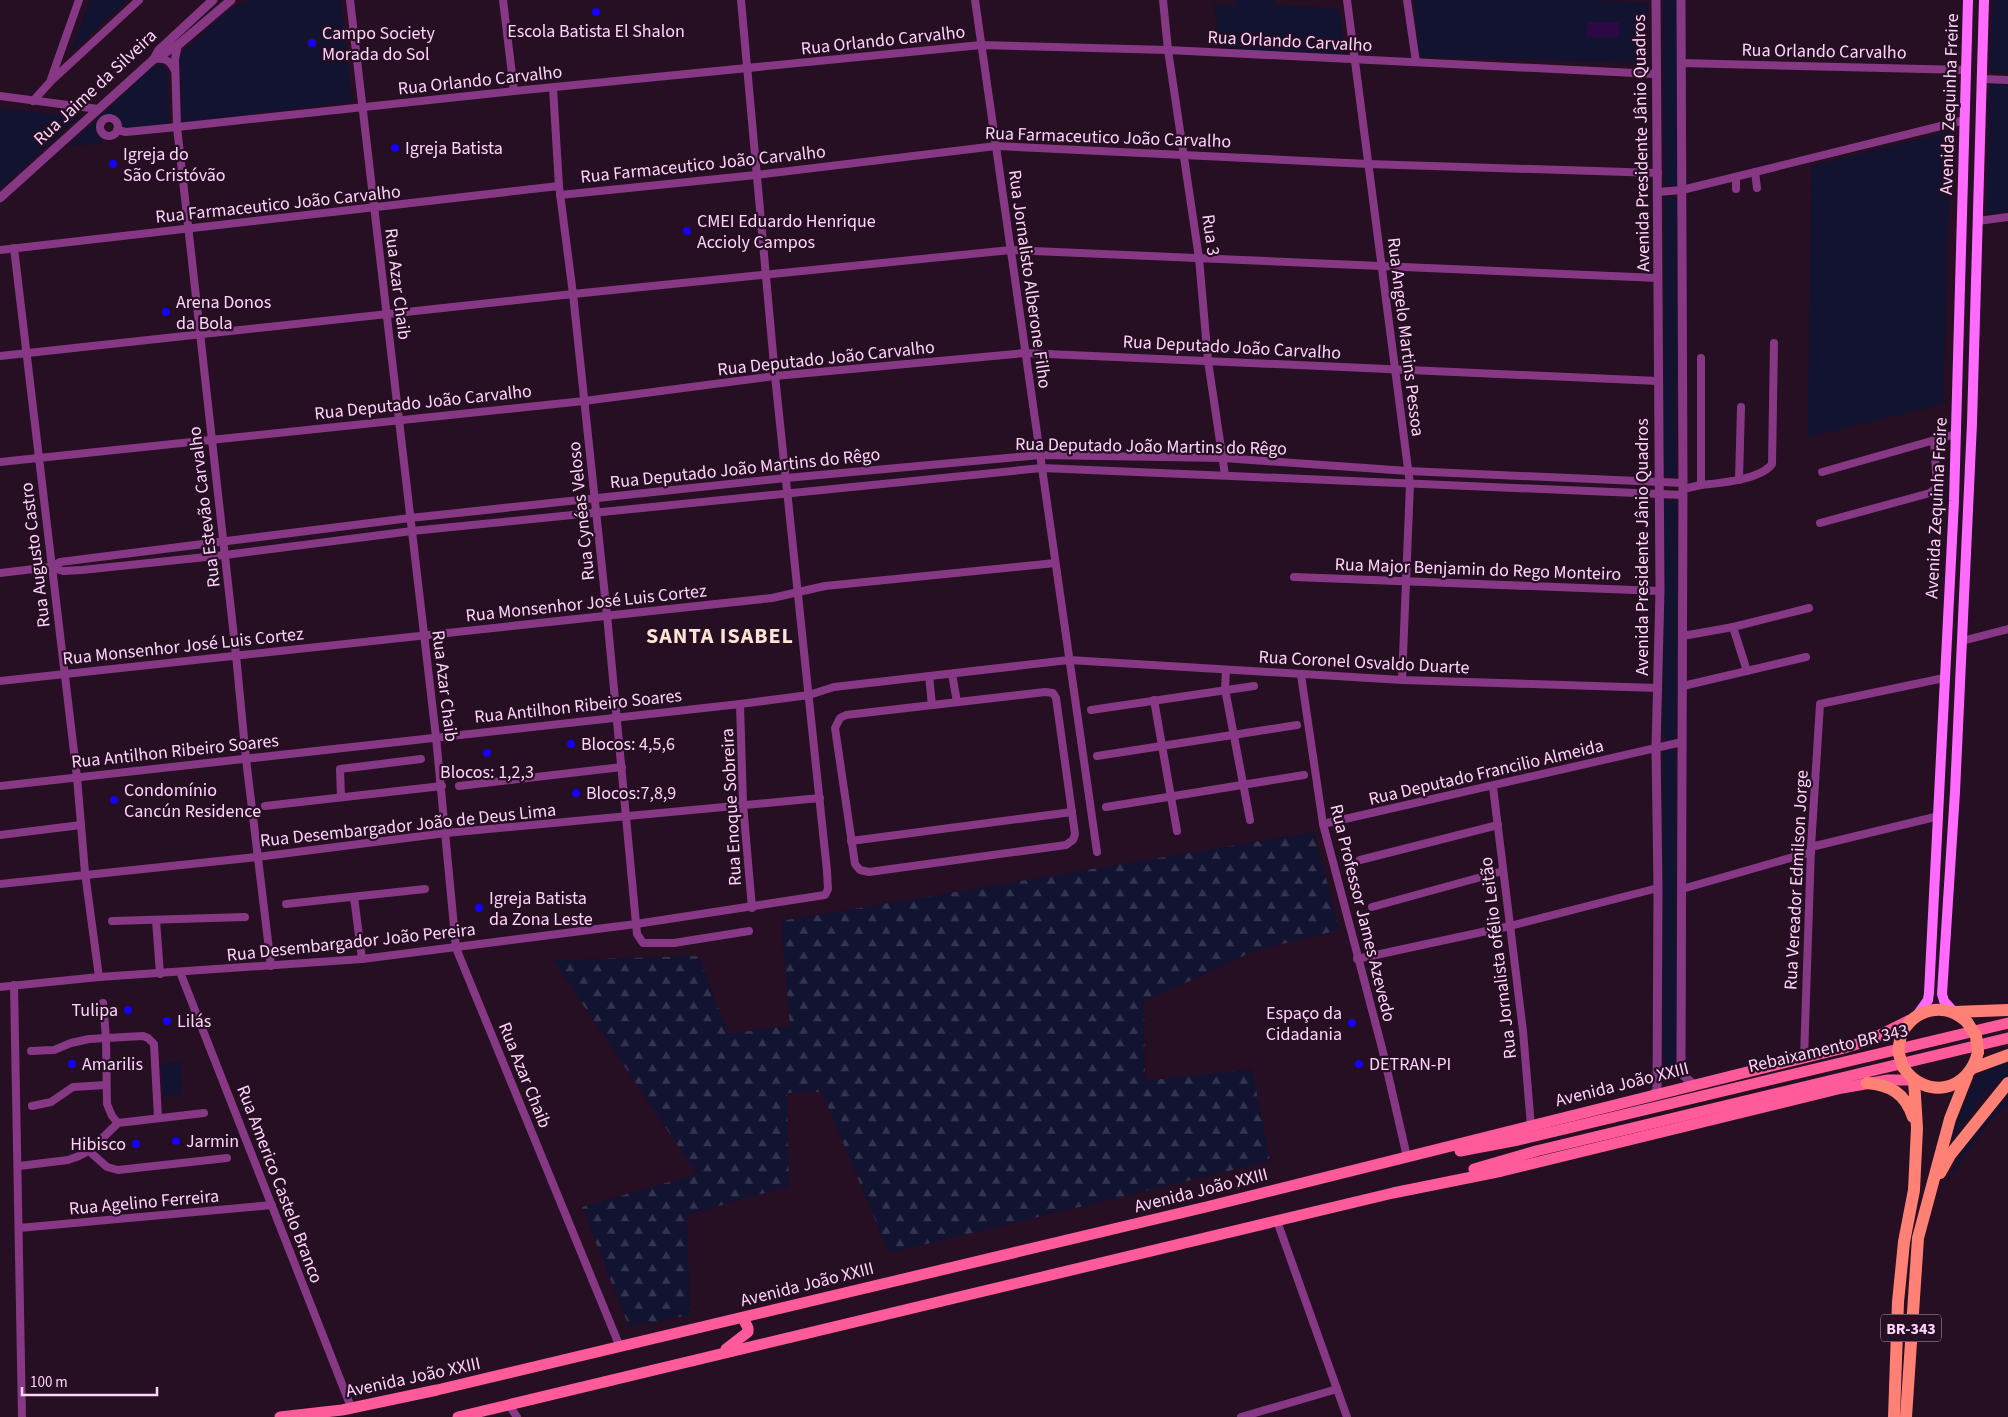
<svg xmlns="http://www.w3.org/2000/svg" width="2008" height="1417" font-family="'Source Sans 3',sans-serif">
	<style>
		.green { fill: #111330 }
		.forest { fill: url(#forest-firs) }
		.water { fill: #2e0845 }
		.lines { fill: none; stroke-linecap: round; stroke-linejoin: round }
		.minor { stroke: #873885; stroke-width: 8 }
		.tertiary { stroke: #873885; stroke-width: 9 }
		.secondary { stroke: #ff6bfe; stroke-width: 10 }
		.primary { stroke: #ff5b9b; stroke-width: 11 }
		.trunk { stroke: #ff8175; stroke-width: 12 }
		.trunk-bridge { stroke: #ff8175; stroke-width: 12 }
		.poi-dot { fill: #1500ff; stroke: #260e23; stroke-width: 2 }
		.labels { text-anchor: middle; stroke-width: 4.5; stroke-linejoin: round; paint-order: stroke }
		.shield { fill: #260e23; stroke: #be99ba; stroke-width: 1 }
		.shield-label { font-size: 16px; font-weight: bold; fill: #ffd4fb }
		.poi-label { font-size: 18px; fill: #ffd4fb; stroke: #260e23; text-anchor: start }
		.street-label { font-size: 18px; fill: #ffd4fb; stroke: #260e23 }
		.district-label { font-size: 22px; font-weight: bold; letter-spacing: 1px; fill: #ffe4d6; stroke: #260e23 }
	</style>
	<defs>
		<pattern id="forest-firs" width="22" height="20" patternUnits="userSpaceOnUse" patternTransform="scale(1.25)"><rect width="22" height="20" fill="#111330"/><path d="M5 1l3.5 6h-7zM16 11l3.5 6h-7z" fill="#35344f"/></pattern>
	</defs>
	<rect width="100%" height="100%" fill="#260e23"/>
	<g class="green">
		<polygon points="90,0 127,0 70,54"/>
		<polygon points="249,0 341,0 352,102 181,122 180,54 228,11"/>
		<polygon points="1235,0 1274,0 1275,5 1339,9 1345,55 1220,48 1214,5 1235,6"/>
		<polygon points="1414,0 1594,0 1648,3 1646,63 1419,57"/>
		<polygon points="1663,0 1678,0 1677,187 1664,185"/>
		<polygon points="1993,0 2008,0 2008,73 1990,72"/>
		<path d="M161,65l6,6 2,53 -44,6 -8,-11 -11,-3c-16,6 -9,17 -3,27l-34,3 84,-80z"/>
		<polygon points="1990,84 2008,85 2008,211 1986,215"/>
		<polygon points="0,108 78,117 0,189"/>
		<polygon points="1951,131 1943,404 1808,437 1811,166"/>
		<polygon points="1667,196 1677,199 1676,478 1664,475 1664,199"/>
		<polygon points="1664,500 1677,502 1676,734 1673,740 1667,740 1663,734"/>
		<polygon points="1667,749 1673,749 1676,753 1676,1072 1675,1075 1668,1078 1663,1072 1663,753"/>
		<polygon points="2008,1058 2008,1075 1987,1092 1945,1149 1976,1077"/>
		<polygon points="180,1062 182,1094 163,1096 161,1064"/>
		<polygon points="2008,1094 2008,1104 1989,1122 1943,1187 1965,1146"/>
	</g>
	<polygon class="forest" points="1314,832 1339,930 1254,951 1144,1002 1145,1081 1252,1069 1270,1161 889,1253 822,1092 787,1093 789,1186 687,1215 690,1315 629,1327 582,1207 697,1174 553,960 699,956 728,1034 790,1026 781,921"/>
	<rect class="water" x="1587" y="22" width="32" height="15"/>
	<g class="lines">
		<g class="minor">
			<polyline points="350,0 436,737 456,948 620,1347"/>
			<polyline points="503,0 514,91"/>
			<polyline points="975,0 1097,852"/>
			<polyline points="1163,0 1168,50 1199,258 1208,361 1225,475"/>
			<polyline points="1347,0 1410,484 1402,680"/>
			<polyline points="1407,0 1416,62"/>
			<polyline points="178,45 175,59 177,127 236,655 246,759 271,966"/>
			<path d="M154,59c10,-1 15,0 20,10"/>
			<polyline points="1681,63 1965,70"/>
			<polyline points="51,79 79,0"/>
			<polyline points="1982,79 2008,80"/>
			<polyline points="553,88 559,186 573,294 607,615 637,934 643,943 674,943 749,931"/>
			<polyline points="0,96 98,109"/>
			<polyline points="33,101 51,81 139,0"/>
			<circle cx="109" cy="127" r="9"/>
			<polyline points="117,130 126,132 177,127 514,91 981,45 1168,50 1655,74"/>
			<polyline points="1755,172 1757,188"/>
			<polyline points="1736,177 1736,189"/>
			<polyline points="1658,192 1682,190 1965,120"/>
			<polyline points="560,195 756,175 996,146 1368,164 1658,173"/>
			<polyline points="1978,221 2008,217"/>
			<polyline points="14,248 77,777 85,873 99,977"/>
			<polyline points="0,250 559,186"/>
			<polyline points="0,356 573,294 1011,250 1658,278"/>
			<path d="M1701,358v127c19,-2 59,-5 71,-21l2,-121"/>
			<polyline points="0,462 584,401 775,376 1025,353 1658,381"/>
			<polyline points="1822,472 1956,434"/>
			<polyline points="1739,480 1741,407"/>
			<polyline points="1683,489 1701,485"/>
			<polyline points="1820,523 1930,493 1937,487 1934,440"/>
			<polyline points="51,567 63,571 82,570 225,555 412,531 1042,468 1683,495"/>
			<polyline points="0,573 51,567 60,562 410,518 786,478 1040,455 1223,458 1408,471 1683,483"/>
			<polyline points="1294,577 1660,591"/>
			<polyline points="1733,627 1747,671"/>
			<polyline points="1683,636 1733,627 1809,608"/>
			<polyline points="1962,641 2008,629"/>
			<polyline points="1226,670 1225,689 1250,820"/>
			<polyline points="952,674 957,702"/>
			<polyline points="1301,675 1323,824 1382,1048 1407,1157"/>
			<polyline points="929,676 932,705"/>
			<polyline points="0,681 772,598 825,586 1055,563"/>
			<polyline points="1683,686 1806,657"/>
			<polygon points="1045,692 1053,693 1056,698 1075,834 1073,840 1066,845 869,872 860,870 855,864 835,728 840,718 846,715"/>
			<polyline points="1154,700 1177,831"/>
			<polyline points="740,704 743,804 752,908"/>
			<polyline points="1091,710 1254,686"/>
			<polyline points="1097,756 1297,725"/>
			<polyline points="0,786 740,704 809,695 834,687 1069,660 1402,680 1658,688"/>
			<polyline points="459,786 622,767"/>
			<polyline points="1493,787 1523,1031 1531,1126"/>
			<polyline points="341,797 340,769 421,759"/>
			<polyline points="265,806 442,786"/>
			<polyline points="1106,807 1304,775"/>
			<polyline points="1323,824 1682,742"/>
			<polyline points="0,835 81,825"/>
			<polyline points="851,841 1072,812"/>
			<polyline points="1811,847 1939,816"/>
			<polyline points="1360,860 1498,825"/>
			<polyline points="0,884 257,857 446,833 820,798"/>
			<polyline points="1682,889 1811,852"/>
			<polyline points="354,897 362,959"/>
			<polyline points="286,904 425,889"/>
			<polyline points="1372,907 1503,871"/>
			<polyline points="156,920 160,974"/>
			<polyline points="112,921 245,917"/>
			<polyline points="1357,959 1510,926 1658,888"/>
			<polyline points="180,972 351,1407"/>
			<polyline points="14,985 22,1417"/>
			<polyline points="0,987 99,977 362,959 636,924 825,895 828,889 827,871 775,376 741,0"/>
			<polyline points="103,1003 106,1038 107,1104 112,1116 118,1123"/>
			<polyline points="31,1051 54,1050 71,1043 89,1039 143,1036 148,1038 154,1044 158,1118"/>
			<polyline points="1804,1058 1811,847 1820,704 1944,678"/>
			<polyline points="32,1106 51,1102 73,1087 106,1085"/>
			<polyline points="89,1151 107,1167 118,1170 227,1158"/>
			<polyline points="19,1166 68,1160 79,1156 89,1151 118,1123 204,1113"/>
			<polyline points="1277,1221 1347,1417"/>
			<polyline points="19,1228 272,1205"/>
			<polyline points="509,1405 517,1417"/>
			<polyline points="1241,1417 1337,1389"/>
		</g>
		<g class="tertiary">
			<polyline points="1681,0 1683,483 1681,1066 1683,1075 1693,1084"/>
			<polyline points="154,59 178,45 231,0"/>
			<polyline points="0,198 154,59 159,50 213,0"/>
			<polyline points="1654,1094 1657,1089 1658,888 1656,747 1660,591 1656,0"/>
		</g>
		<g class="secondary">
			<polyline points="1954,1012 1944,1001 1942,994 1955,792 1972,423 1984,0"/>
			<polyline points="1918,1014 1928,1000 1929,993 1954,501 1968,0"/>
		</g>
		<g class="primary">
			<polyline points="1460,1151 1518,1140 2008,1023"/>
			<polyline points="1474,1169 1536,1151 2008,1038"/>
			<polyline points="726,1349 748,1332 748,1328 743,1318"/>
			<polyline points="280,1417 342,1410 437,1390 1206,1207 1844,1048 1870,1040 1910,1020"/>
			<polyline points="458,1417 1393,1193 1502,1171 1842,1088 1888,1080 1914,1080"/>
		</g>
		<g class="trunk">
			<polyline points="1954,1012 2008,1010"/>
			<path d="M1901,1035c13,-27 44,-34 66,-13"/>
			<path d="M1903,1067c23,34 66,24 75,-15"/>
			<polyline points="1973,1068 2008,1055"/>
			<path d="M1867,1083c23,2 38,10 46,34"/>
			<polyline points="1940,1173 1950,1155 2008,1083"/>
			<polyline points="1894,1417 1898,1302 1904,1242 1914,1190 1917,1128 1914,1080"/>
			<polyline points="1906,1417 1918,1238 1950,1119 1967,1076"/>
		</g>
		<g class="trunk-bridge">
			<polyline points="1967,1022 1976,1036 1978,1052"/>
			<polyline points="1901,1035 1898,1051 1903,1067"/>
		</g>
	</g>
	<g class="poi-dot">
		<circle cx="596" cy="12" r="5"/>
		<circle cx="312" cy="43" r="5"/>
		<circle cx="395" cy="148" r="5"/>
		<circle cx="113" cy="164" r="5"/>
		<circle cx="687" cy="231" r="5"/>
		<circle cx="166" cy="312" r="5"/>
		<circle cx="571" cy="744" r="5"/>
		<circle cx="487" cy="753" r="5"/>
		<circle cx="576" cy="793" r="5"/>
		<circle cx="114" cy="800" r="5"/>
		<circle cx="479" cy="908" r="5"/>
		<circle cx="128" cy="1010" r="5"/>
		<circle cx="167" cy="1021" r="5"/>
		<circle cx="1352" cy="1023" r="5"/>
		<circle cx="72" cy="1064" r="5"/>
		<circle cx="1359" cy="1064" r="5"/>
		<circle cx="176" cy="1141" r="5"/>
		<circle cx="136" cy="1144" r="5"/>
	</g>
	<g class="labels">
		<rect class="shield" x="1881" y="1314.5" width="60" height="27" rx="4"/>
		<g class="shield-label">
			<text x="1911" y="1334">BR-343</text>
		</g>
		<g class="poi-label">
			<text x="596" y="37" text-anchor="middle">Escola Batista El Shalon</text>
			<text x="322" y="39">Campo Society<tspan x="322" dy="21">Morada do Sol</tspan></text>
			<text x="405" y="154">Igreja Batista</text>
			<text x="123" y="160">Igreja do<tspan x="123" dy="21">São Cristóvão</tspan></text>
			<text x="697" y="227">CMEI Eduardo Henrique<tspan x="697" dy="21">Accioly Campos</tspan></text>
			<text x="176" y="308">Arena Donos<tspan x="176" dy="21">da Bola</tspan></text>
			<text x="581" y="750">Blocos: 4,5,6</text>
			<text x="487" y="778" text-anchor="middle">Blocos: 1,2,3</text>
			<text x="124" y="796">Condomínio<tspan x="124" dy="21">Cancún Residence</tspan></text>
			<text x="586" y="799">Blocos:7,8,9</text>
			<text x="489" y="904">Igreja Batista<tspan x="489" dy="21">da Zona Leste</tspan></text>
			<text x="118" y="1016" text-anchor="end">Tulipa</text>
			<text x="1342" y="1019" text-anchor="end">Espaço da<tspan x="1342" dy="21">Cidadania</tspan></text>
			<text x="177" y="1027">Lilás</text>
			<text x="82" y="1070">Amarilis</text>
			<text x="1369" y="1070">DETRAN-PI</text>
			<text x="186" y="1147">Jarmin</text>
			<text x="126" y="1150" text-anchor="end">Hibisco</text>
		</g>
		<g class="street-label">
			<text transform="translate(883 40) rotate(-6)" y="6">Rua Orlando Carvalho</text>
			<text transform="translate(1290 41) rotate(3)" y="6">Rua Orlando Carvalho</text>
			<text transform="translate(1824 51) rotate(1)" y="6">Rua Orlando Carvalho</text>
			<text transform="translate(480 80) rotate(-6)" y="6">Rua Orlando Carvalho</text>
			<text transform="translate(95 87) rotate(-43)" y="6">Rua Jaime da Silveira</text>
			<text transform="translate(1949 104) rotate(-88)" y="6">Avenida Zequinha Freire</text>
			<text transform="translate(1108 137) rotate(2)" y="6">Rua Farmaceutico João Carvalho</text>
			<text transform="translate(1641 143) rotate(-91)" y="6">Avenida Presidente Jânio Quadros</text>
			<text transform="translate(703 164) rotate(-6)" y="6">Rua Farmaceutico João Carvalho</text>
			<text transform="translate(278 204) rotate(-6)" y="6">Rua Farmaceutico João Carvalho</text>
			<text transform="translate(1211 235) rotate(82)" y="6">Rua 3</text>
			<text transform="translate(1030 279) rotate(82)" y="6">Rua Jornalisto Alberone Filho</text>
			<text transform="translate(398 284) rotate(83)" y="6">Rua Azar Chaib</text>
			<text transform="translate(1406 337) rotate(83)" y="6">Rua Angelo Martins Pessoa</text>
			<text transform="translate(1232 347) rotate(3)" y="6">Rua Deputado João Carvalho</text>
			<text transform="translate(826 358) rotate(-6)" y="6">Rua Deputado João Carvalho</text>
			<text transform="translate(423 402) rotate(-6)" y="6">Rua Deputado João Carvalho</text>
			<text transform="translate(1151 446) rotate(1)" y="6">Rua Deputado João Martins do Rêgo</text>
			<text transform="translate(745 468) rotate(-6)" y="6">Rua Deputado João Martins do Rêgo</text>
			<text transform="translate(204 507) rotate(-97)" y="6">Rua Estevão Carvalho</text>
			<text transform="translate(1936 508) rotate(-87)" y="6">Avenida Zequinha Freire</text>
			<text transform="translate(581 511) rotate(-96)" y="6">Rua Cynéas Veloso</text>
			<text transform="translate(1642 547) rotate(-90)" y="6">Avenida Presidente Jânio Quadros</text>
			<text transform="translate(35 555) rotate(-97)" y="6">Rua Augusto Castro</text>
			<text transform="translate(1478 569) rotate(2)" y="6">Rua Major Benjamin do Rego Monteiro</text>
			<text transform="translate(586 603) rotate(-6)" y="6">Rua Monsenhor José Luis Cortez</text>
			<text transform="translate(183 646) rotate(-6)" y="6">Rua Monsenhor José Luis Cortez</text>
			<text transform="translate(1364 662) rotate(3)" y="6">Rua Coronel Osvaldo Duarte</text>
			<text transform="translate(445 686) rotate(83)" y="6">Rua Azar Chaib</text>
			<text transform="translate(578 706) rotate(-6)" y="6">Rua Antilhon Ribeiro Soares</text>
			<text transform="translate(175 751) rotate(-6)" y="6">Rua Antilhon Ribeiro Soares</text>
			<text transform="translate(1486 772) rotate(-13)" y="6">Rua Deputado Francilio Almeida</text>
			<text transform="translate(731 807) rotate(-93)" y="6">Rua Enoque Sobreira</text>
			<text transform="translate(408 825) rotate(-6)" y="6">Rua Desembargador João de Deus Lima</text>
			<text transform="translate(1796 880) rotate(-87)" y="6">Rua Vereador Edmilson Jorge</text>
			<text transform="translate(1363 913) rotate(76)" y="6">Rua Professor James Azevedo</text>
			<text transform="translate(351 942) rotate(-6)" y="6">Rua Desembargador João Pereira</text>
			<text transform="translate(1498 958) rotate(-97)" y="6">Rua Jornalista ofélio Leitão</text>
			<text transform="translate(1828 1048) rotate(-13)" y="6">Rebaixamento BR 343</text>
			<text transform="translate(525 1075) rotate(68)" y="6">Rua Azar Chaib</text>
			<text transform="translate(1622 1084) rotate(-14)" y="6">Avenida João XXIII</text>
			<text transform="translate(280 1184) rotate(69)" y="6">Rua Americo Castelo Branco</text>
			<text transform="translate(1201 1190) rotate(-14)" y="6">Avenida João XXIII</text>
			<text transform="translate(144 1202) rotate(-5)" y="6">Rua Agelino Ferreira</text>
			<text transform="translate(807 1284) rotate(-14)" y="6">Avenida João XXIII</text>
			<text transform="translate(413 1377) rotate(-12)" y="6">Avenida João XXIII</text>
		</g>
		<g class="district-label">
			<text x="720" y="643">SANTA ISABEL</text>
		</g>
	</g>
	<path d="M22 1387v8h135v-8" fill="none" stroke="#ffd4fb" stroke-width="2.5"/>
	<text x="30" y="1387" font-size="15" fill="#ffd4fb" stroke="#260e23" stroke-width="4" paint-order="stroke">100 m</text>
</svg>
